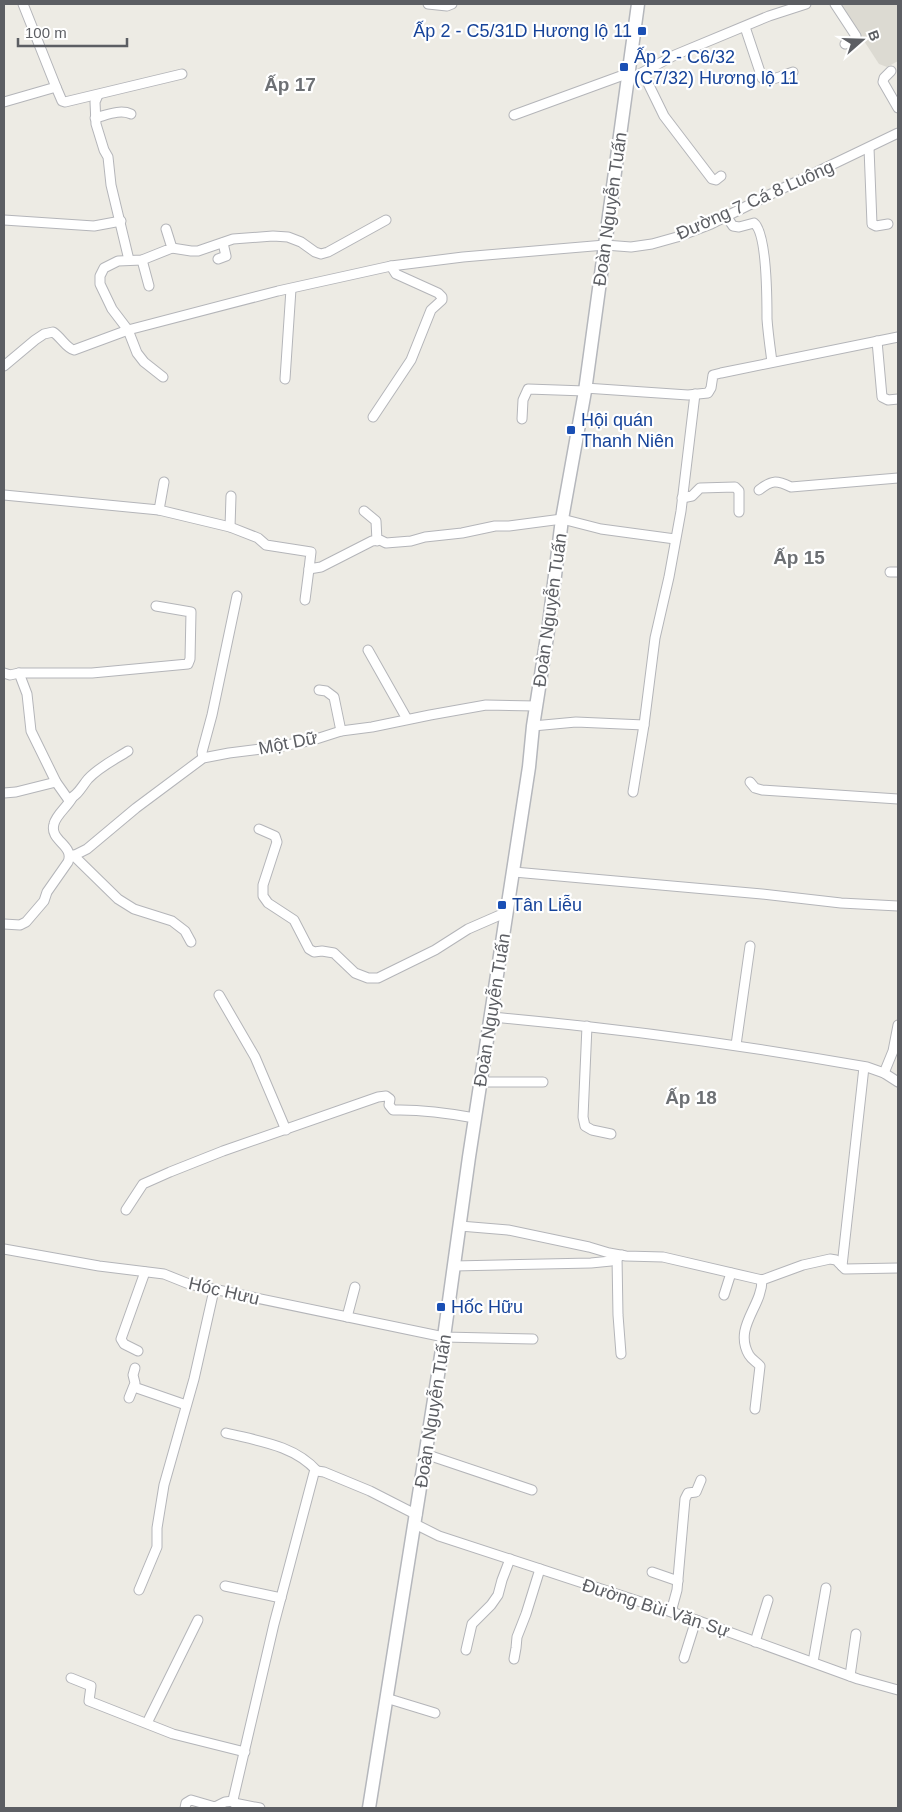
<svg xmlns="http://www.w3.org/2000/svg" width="902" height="1812" font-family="Helvetica,sans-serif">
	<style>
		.education { fill: #dcdad2 }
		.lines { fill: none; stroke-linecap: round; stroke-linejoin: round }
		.street-casing { stroke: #b4b5b9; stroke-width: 11 }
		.secondary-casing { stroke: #b5b7bc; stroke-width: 15 }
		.street { stroke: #fff; stroke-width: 9 }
		.secondary { stroke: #fff; stroke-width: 12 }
		.transit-dot { fill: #1a4fb4; stroke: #fff; stroke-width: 2 }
		.labels { text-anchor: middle; stroke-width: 4.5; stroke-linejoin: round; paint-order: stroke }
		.transit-label { font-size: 18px; fill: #164399; stroke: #fff; text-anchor: start }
		.street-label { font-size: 18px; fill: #5c5e63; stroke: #fff }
		.neighbourhood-label { font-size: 19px; font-weight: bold; fill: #6d7074; stroke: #fff }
	</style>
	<rect width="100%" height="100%" fill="#edebe4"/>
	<polygon class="education" points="840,4 898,4 898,61 887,67 879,64"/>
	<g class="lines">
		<g class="street-casing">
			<g id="street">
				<polyline points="428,4 447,6 452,4"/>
				<polyline points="835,4 856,36 853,41 845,44"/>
				<path d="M745,27l17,51c8,5 21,-3 31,-6"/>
				<polyline points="891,71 884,78 883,82 898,108"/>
				<polyline points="643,73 664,116 712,179 716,180 721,176"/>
				<polyline points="628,80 675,55 769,16 806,4"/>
				<polyline points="56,87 62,101 65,102 182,74"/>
				<polyline points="98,95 95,102 96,124 104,150 108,157 111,185 129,260"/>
				<polyline points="4,102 56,87 23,4"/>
				<polyline points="514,115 629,73"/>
				<path d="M95,118c12,-3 25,-9 36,-4"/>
				<polyline points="869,148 872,224 876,226 888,224"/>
				<path d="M726,216l7,10 6,1 15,-4c13,10 13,78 13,96 1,14 3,28 5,43"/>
				<polyline points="4,220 94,226 121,221"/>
				<polyline points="172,248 191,251 198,251 233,239 273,236 288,237 301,242 315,252 321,254 328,252 386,220"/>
				<polyline points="218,259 226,256 223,243"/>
				<polyline points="142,260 149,286"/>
				<polyline points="877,341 882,397 888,400 898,399"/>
				<path d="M4,366l31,-26 9,-6 9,-2c8,5 13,16 21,18l54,-20 150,-39 113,-25 72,-9 142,-12 26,2 21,-3 25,-7 34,-13 62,-31 125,-60"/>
				<polyline points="163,377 144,362 137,353 128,330 112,309 100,284 100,276 104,268 118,261 142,260 172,248 166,229"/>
				<polyline points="285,379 291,289"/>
				<polyline points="585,388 688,395 708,393 711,388 713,375 721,373 898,337"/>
				<polyline points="373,417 411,360 431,310 442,300 442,297 438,293 396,274 391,266"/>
				<polyline points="522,419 523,400 528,389 585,391"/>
				<path d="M759,490c13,-10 17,-10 32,-3l107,-9"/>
				<polyline points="4,495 159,510 230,527 258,538 266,545 311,552 309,569 321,567 372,541 380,540 386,543 411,541 425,537 462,533 495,526 509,526 562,519 601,529 675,539"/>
				<polyline points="682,498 692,496 700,488 735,487 739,491 739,512"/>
				<polyline points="159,510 164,482"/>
				<polyline points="364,511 376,521 377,541"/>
				<polyline points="230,527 231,496"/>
				<polyline points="890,572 898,572"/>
				<polyline points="305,600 309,569"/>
				<polyline points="368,650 407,719"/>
				<polyline points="4,673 10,675 19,673 92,673 188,664 190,659 191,612 156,606"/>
				<path d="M19,673l8,21 4,37 25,51 12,17c9,-2 14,-13 20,-20 11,-12 26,-19 40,-28"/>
				<polyline points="319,690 326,691 334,697 341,731"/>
				<polyline points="533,726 576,722 644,725"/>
				<polyline points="203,758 202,752 212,715 237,596"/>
				<polyline points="750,782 755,788 762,790 898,799"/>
				<polyline points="633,792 644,725 655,638 669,577 681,511 695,394"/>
				<polyline points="4,793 16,792 56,782"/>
				<polyline points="259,829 275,836 277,842 263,885 263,896 268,903 294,920 309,949 314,952 322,951 334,953 355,973 368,978 378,978 435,950 468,929 507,912"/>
				<polyline points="73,855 118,899 134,909 172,921 185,931 191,942"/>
				<polyline points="71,857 87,849 136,808 203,758 229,753 277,747 313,740 341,731 372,727 430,715 486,705 536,706"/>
				<polyline points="514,872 762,894 841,903 898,906"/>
				<path d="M4,924l16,1 6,-3 18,-21 3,-9 21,-30c7,-17 -19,-21 -14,-38 2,-9 13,-17 18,-26"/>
				<polyline points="219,995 255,1057 286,1130"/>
				<path d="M491,1017c126,11 251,28 376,50l17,6 14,9"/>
				<polyline points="587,1026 583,1117 585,1126 592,1130 611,1134"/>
				<polyline points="736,1045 750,946"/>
				<polyline points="884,1073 893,1051 898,1025"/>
				<polyline points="481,1082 543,1082"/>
				<path d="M126,1210l17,-26 27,-12 53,-21 155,-54 8,-1 4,3 -1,6 4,5c29,-1 55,3 82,8"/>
				<polyline points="460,1226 508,1230 589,1247 609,1253 626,1256 663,1257 762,1280 803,1265 830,1259 836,1260 845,1269 898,1268"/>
				<polyline points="4,1249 99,1266 164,1274 189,1284 444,1337 533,1339"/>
				<polyline points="617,1257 618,1315 621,1354"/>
				<polyline points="454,1266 591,1263 611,1261 622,1255"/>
				<polyline points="842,1266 864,1067"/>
				<polyline points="724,1295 731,1273"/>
				<polyline points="347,1317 355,1287"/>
				<polyline points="138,1351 124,1344 121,1339 145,1272"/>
				<polyline points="134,1387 186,1405"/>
				<polyline points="129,1398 135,1383 133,1375 135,1368"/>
				<path d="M755,1409l5,-43c-3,-4 -8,-6 -11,-11 -16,-28 13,-48 13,-75"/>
				<path d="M226,1433c32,8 68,12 91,38"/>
				<polyline points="425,1454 532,1490"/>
				<polyline points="415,1524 439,1536 696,1620 858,1679 898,1690"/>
				<polyline points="652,1572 678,1581"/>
				<polyline points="225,1586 281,1598"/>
				<polyline points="139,1590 157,1547 157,1528 164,1485 194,1379 214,1290"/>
				<polyline points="671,1612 677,1590 685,1499 688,1493 696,1492 701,1480"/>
				<polyline points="755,1642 768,1600"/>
				<polyline points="466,1650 472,1624 491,1605 498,1595 502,1580 510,1559"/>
				<polyline points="684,1658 696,1620"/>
				<polyline points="514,1659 516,1648 517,1637 526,1614 540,1569"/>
				<polyline points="813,1662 826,1588"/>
				<polyline points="850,1676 856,1634"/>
				<polyline points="71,1678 91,1686 89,1701 173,1734 245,1752"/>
				<polyline points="386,1698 435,1713"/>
				<polyline points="148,1721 198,1620"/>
				<polyline points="185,1808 186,1803 191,1800 215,1807 225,1802 234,1801"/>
				<polyline points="260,1808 234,1803 233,1800 274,1624 314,1473 317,1471 324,1472 370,1491 417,1515"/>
			</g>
		</g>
		<g class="secondary-casing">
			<polyline id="secondary" points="369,1808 444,1337 469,1157 529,767 533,726 549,624 562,519 585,391 638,4"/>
		</g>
		<use href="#street" class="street"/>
		<use href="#secondary" class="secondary"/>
	</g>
	<g class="transit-dot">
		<rect x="637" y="26" width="10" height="10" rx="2.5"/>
		<rect x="619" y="62" width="10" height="10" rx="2.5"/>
		<rect x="566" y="425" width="10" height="10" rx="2.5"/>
		<rect x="497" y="900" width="10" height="10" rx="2.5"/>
		<rect x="436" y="1302" width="10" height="10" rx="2.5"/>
	</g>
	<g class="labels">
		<g class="transit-label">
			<text x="632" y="37" text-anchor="end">Ấp 2 - C5/31D Hương lộ 11</text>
			<text x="634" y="63">Ấp 2 - C6/32<tspan x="634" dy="21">(C7/32) Hương lộ 11</tspan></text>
			<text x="581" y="426">Hội quán<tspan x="581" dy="21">Thanh Niên</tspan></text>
			<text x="512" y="911">Tân Liễu</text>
			<text x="451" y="1313">Hốc Hữu</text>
		</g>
		<g class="street-label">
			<text transform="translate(755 200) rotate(-24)" y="6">Đường 7 Cá 8 Luông</text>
			<text transform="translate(610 209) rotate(-82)" y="6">Đoàn Nguyễn Tuấn</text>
			<text transform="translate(550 610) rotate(-82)" y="6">Đoàn Nguyễn Tuấn</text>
			<text transform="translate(288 743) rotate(-11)" y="6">Một Dữ</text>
			<text transform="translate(492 1010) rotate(-81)" y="6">Đoàn Nguyễn Tuấn</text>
			<text transform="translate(224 1291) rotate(13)" y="6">Hóc Hưu</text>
			<text transform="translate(433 1411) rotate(-81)" y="6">Đoàn Nguyễn Tuấn</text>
			<text transform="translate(656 1608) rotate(18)" y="6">Đường Bùi Văn Sự</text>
		</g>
		<g class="neighbourhood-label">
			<text x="290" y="91">Ấp 17</text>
			<text x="799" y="564">Ấp 15</text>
			<text x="691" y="1104">Ấp 18</text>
		</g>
	</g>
	<rect width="902" height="1812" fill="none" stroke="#5c5e63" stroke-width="10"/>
	<g transform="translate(862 40) rotate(70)" stroke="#ffffff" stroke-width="4" paint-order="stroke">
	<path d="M0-4L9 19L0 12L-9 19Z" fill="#5c5e63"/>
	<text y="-8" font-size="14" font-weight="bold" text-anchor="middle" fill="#5c5e63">B</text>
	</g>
	<path d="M18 38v8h109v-8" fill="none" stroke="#5c5e63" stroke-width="2.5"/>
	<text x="25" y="38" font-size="15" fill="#5c5e63" stroke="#ffffff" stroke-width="4" paint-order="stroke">100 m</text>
</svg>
